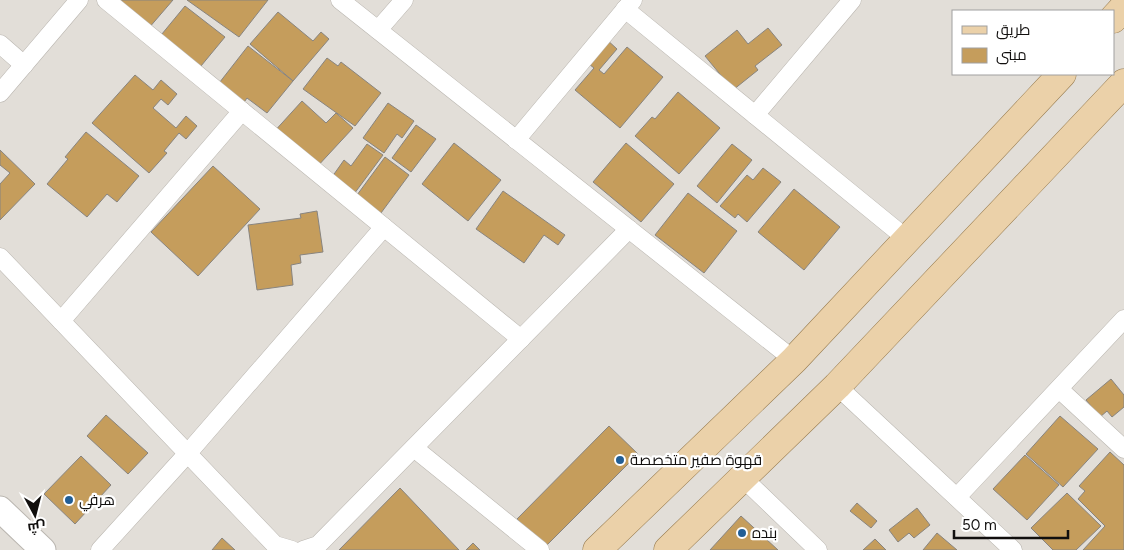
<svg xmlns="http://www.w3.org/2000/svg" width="1124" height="550" font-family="Figtree,Cairo,sans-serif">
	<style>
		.building { fill: #c59d5c; stroke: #88847f }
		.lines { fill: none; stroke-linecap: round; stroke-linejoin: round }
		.street-casing { stroke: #bab6b0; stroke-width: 19 }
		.secondary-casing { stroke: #bab6b0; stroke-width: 27 }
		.primary-casing { stroke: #967a4d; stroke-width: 29 }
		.street { stroke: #fff; stroke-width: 18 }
		.secondary { stroke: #fff; stroke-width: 25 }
		.primary { stroke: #ebd1a9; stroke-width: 28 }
		.poi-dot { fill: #225e95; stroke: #fff; stroke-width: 2 }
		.labels { text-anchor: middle; stroke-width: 4.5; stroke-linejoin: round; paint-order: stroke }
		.poi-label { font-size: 15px; fill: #110f0e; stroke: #fff; text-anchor: start }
	</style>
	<rect width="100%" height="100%" fill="#e2ded8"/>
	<g class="building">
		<polygon points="115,0 173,0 148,29"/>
		<polygon points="187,0 268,0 239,37"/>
		<polygon points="185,6 225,37 196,72 157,40"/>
		<polygon points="278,12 313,41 321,32 329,39 293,81 250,44"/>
		<polygon points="768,28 782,45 755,66 758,70 733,90 705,56 737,30 748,44"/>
		<polygon points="605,38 617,49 599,70 604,74 627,47 663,77 620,128 575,90 594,68 585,61"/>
		<polygon points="248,46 293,81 267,113 247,98 240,108 216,87"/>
		<polygon points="327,58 338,66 341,62 381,93 355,126 303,89"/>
		<polygon points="135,75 153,90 161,80 177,94 168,105 161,99 153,108 176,128 186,116 197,126 186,139 179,133 164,151 167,153 149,173 92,123"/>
		<polygon points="678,92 720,128 679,174 635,136 652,117 655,119"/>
		<polygon points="302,101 326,123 336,113 353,128 315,169 272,134"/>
		<polygon points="388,103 414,121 402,138 397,134 384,153 363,138"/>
		<polygon points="416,125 436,139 411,172 392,158"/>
		<polygon points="86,132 139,176 117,202 107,194 87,217 47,184 68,159 65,157"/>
		<polygon points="454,143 501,180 468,221 422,184"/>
		<polygon points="626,143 674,184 641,222 593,182"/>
		<polygon points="367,144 383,155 354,194 332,177 344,160 351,166"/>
		<polygon points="732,144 752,160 717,203 697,186"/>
		<polygon points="0,150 35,184 0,220 0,184 10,173 0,165"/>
		<polygon points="385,157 409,175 378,217 357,195"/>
		<polygon points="213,166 260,209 198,276 151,232"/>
		<polygon points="763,168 781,182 747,222 738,214 735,218 720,206 747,175 753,180"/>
		<polygon points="794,189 840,227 804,270 758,232"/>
		<polygon points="503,191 565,235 558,245 544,235 524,263 476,229"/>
		<polygon points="688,193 737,231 704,273 655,235"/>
		<polygon points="317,211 323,252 300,255 301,263 291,265 293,285 257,290 248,225 301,218 300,214"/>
		<polygon points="1111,379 1124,395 1124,407 1112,417 1107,411 1100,417 1086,400"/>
		<polygon points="106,415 148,453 128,474 87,436"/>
		<polygon points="1060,416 1098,449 1063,487 1026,454"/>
		<polygon points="609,426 638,454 545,547 517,519"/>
		<polygon points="1110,452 1124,465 1124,550 1083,550 1105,526 1078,499 1085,491 1079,486"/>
		<polygon points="1025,455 1059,485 1027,520 993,489"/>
		<polygon points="81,456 111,485 75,524 44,494"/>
		<polygon points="400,488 459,550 339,550"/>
		<polygon points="1067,493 1101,526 1076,550 1053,550 1031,528"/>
		<polygon points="857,503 877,521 871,528 850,511"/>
		<polygon points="917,508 930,525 914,538 909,533 898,542 889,530"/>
		<polygon points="741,516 778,550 710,550"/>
		<polygon points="937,533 957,550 923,550"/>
		<polygon points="222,538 235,550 212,550"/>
		<polygon points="875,539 886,550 863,550"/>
		<polygon points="473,543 480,550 466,550"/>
	</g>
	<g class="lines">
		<g class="street-casing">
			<g id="street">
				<polyline points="106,0 521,339"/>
				<polyline points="340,0 794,360"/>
				<polyline points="625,9 907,239"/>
				<polyline points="378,30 404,0"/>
				<polyline points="0,44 24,65"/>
				<polyline points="0,93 79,0"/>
				<polyline points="755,115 852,0"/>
				<polyline points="516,140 633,0"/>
				<polyline points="0,257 275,545 292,550"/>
				<polyline points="61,321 242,111"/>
				<polyline points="837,386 1013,550"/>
				<polyline points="1059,389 1124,449"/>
				<polyline points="414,448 540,550"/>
				<polyline points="744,479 818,550"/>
				<polyline points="957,497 1124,319"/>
				<polyline points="100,550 188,453 384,227"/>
				<polyline points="303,550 318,545 629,229"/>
			</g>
		</g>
		<g class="secondary-casing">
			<polyline id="secondary" points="0,509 43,550"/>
		</g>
		<g class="primary-casing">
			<g id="primary">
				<polyline points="1113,19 1124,7"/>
				<polyline points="597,550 794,360 1062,74"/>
				<polyline points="668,550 837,386 1124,83"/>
			</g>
		</g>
		<use href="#street" class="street"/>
		<use href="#secondary" class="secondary"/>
		<use href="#primary" class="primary"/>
	</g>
	<g class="poi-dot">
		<circle cx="620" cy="460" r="5"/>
		<circle cx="69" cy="500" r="5"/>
		<circle cx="742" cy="533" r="5"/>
	</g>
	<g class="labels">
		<g class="poi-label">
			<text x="630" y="465">قهوة صفير متخصصة</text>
			<text x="79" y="505">هرفي</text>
			<text x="752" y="538">بنده</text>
		</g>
	</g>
	<rect x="952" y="10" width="162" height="65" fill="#ffffff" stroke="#a09f9f"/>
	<rect x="962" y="26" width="25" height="8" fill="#ebd1a9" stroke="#a09f9f"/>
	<text x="996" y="35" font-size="15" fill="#110f0e">طريق</text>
	<rect x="962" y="48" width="25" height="15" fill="#c59d5c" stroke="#a09f9f"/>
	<text x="996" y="60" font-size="15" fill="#110f0e">مبنى</text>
	<g transform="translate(35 515) rotate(173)" stroke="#ffffff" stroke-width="4" paint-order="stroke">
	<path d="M0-4L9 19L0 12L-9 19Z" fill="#110f0e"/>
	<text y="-8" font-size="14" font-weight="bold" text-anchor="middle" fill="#110f0e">ش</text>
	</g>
	<path d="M954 530v8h114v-8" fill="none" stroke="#110f0e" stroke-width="2.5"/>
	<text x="962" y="530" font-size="15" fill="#110f0e" stroke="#ffffff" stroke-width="4" paint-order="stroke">50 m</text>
</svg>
